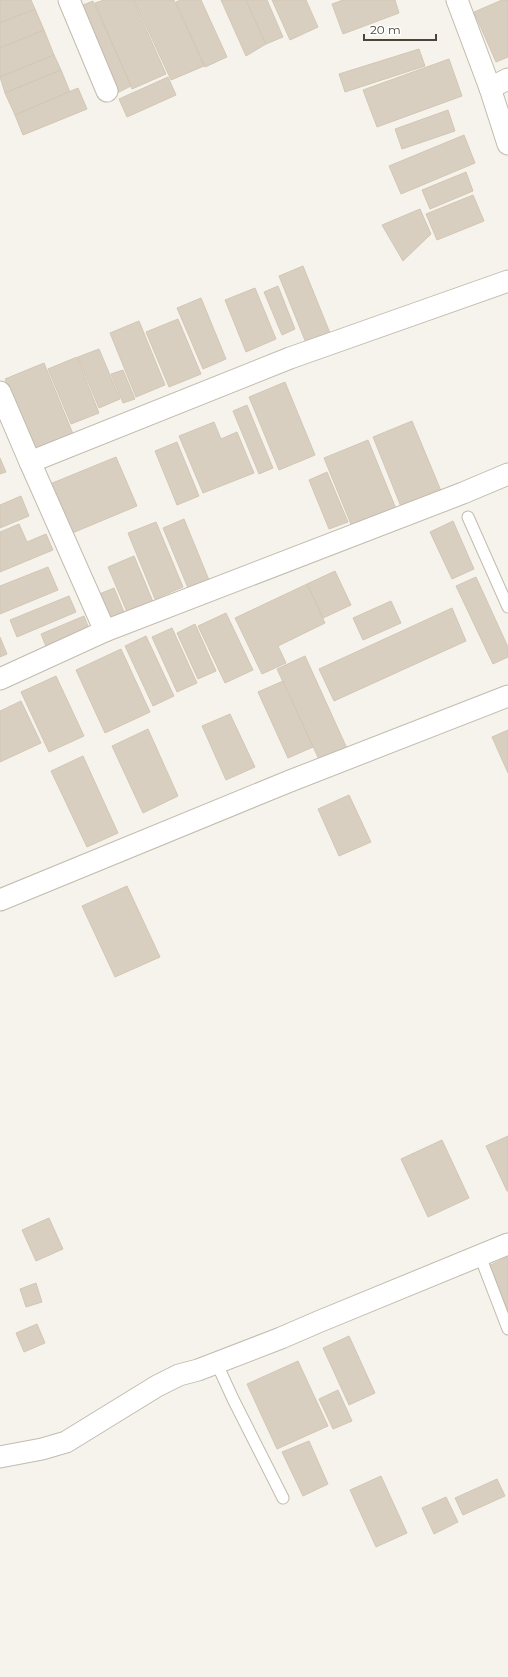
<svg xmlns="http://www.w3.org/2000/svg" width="508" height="1677" font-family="Montserrat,sans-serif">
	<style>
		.building { fill: #d8cfc1; stroke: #d3c7b4 }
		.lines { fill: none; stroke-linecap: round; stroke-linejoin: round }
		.lane-casing { stroke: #c2bbae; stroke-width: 13 }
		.street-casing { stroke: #c2bbae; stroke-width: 23 }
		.lane { stroke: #fff; stroke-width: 11 }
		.street { stroke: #fff; stroke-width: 21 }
	</style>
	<rect width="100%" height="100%" fill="#f6f3ec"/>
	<g class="building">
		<polygon points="0,0 31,0 35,9 0,23"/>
		<polygon points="104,0 133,0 166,74 132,89 95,3"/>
		<polygon points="134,0 174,0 204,66 171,80"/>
		<polygon points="180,0 201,0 227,57 205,67 176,2"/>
		<polygon points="221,0 246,0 266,44 246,56"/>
		<polygon points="246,0 267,0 283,37 266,44"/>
		<polygon points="272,0 306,0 318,27 290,40"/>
		<polygon points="343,0 395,0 399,13 343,34 332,4"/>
		<polygon points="502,0 508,0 508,57 496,62 474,12"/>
		<polygon points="93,1 131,86 117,93 78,7"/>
		<polygon points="35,9 44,30 0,48 0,23"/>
		<polygon points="44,30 54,55 0,77 0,48"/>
		<polygon points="419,49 425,66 345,92 339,74"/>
		<polygon points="54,55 61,70 5,93 0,77"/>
		<polygon points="449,59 462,96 377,127 363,90"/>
		<polygon points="61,70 70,92 15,115 5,93"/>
		<polygon points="168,77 176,95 127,117 119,99"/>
		<polygon points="78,88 87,109 23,135 15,115"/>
		<polygon points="448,110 455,131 402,149 395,129"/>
		<polygon points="464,135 475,163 401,194 389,166"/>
		<polygon points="466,172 473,191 430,209 422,190"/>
		<polygon points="473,195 484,221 437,240 426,214"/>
		<polygon points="420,209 431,234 403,261 382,225"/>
		<polygon points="303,266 332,338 308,348 279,276"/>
		<polygon points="278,286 295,329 282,335 264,292"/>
		<polygon points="255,288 276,339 246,352 225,300"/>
		<polygon points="201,298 226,359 203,369 177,308"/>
		<polygon points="178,319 201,374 169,387 146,332"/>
		<polygon points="139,321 165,385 136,397 110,333"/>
		<polygon points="99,349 120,399 99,408 78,357"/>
		<polygon points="77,357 99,413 71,424 48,369"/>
		<polygon points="44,363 73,434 34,450 5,379"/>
		<polygon points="123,370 135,399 123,403 111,374"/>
		<polygon points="285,382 315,455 279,470 249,397"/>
		<polygon points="247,405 273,468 259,474 233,411"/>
		<polygon points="412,421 444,498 404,514 373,437"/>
		<polygon points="214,422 221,439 237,432 254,473 203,493 179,436"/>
		<polygon points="368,440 399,516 355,534 324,458"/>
		<polygon points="177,442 199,496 177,505 155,451"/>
		<polygon points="116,457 137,506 70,534 50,484"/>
		<polygon points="0,458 6,472 0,474"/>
		<polygon points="327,472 348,522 329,529 309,480"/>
		<polygon points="21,496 29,516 0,528 0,505"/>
		<polygon points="184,519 209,580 188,588 163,528"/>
		<polygon points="453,521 474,569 452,579 430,532"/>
		<polygon points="156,522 183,587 155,599 128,533"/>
		<polygon points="19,524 27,542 46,534 53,550 0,572 0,532"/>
		<polygon points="134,556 156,609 130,619 108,567"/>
		<polygon points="48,567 58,590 0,614 0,586"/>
		<polygon points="335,571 351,605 323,618 307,584"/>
		<polygon points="476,577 508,647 508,657 493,664 456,586"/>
		<polygon points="307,584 325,623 278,646 286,663 262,674 235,618"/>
		<polygon points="114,588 127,619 110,626 97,595"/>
		<polygon points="69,596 76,612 17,637 10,620"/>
		<polygon points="391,601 401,623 363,640 353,618"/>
		<polygon points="452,608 466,641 334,701 319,669"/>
		<polygon points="226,613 253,670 225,683 198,626"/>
		<polygon points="84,616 92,636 49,654 41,634"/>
		<polygon points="195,624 216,671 198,679 177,633"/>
		<polygon points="172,628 197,683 177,692 152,637"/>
		<polygon points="146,636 174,696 153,706 125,646"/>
		<polygon points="0,637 7,654 0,657"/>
		<polygon points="121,649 150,712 105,733 76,670"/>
		<polygon points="305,656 350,755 323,768 277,669"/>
		<polygon points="56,676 84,736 49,752 21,692"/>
		<polygon points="283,681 313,747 288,758 258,692"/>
		<polygon points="21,701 41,743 0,762 0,711"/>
		<polygon points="230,714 255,767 226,780 202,726"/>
		<polygon points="148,729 178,796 143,813 112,746"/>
		<polygon points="508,730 508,773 492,737"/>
		<polygon points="83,756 118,833 87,847 51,771"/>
		<polygon points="349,795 371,842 339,856 318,809"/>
		<polygon points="127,886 160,957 115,977 82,906"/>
		<polygon points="508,1136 508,1191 507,1191 486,1146"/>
		<polygon points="442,1140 469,1198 428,1217 401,1159"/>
		<polygon points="49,1218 63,1249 36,1261 22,1230"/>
		<polygon points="508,1257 508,1314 486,1267"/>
		<polygon points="36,1283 42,1302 26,1307 20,1289"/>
		<polygon points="37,1324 45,1343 24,1352 16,1333"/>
		<polygon points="349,1336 375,1393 349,1405 323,1348"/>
		<polygon points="298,1361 328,1426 277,1449 247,1384"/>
		<polygon points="338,1390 352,1421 333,1429 319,1399"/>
		<polygon points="309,1441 328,1484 303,1496 282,1452"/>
		<polygon points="381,1476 407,1533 376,1547 350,1490"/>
		<polygon points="497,1479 505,1496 463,1515 455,1498"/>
		<polygon points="446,1497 458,1522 434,1534 422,1508"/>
	</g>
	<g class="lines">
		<g class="lane-casing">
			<g id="lane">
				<polyline points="468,517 508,607"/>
				<polyline points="480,1256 508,1329"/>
				<polyline points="216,1362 233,1399 283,1498"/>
			</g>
		</g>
		<g class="street-casing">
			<g id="street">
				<polyline points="69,0 107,91"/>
				<polyline points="457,0 490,88 508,144"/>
				<polyline points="490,88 508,79"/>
				<polyline points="0,392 30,462 290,358 508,281"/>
				<polyline points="30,462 105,631"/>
				<polyline points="0,679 105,631 463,493 508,474"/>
				<polyline points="0,900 290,781 508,696"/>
				<polyline points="0,1457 42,1449 66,1442 157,1386 179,1375 198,1370 281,1338 318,1322 508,1244"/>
			</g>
		</g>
		<use href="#lane" class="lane"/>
		<use href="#street" class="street"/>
	</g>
	<path d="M364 34v6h72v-6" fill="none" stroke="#4b4439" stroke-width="2"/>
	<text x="370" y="34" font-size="12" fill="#4b4439" stroke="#ffffff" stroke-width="3" paint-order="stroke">20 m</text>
</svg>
